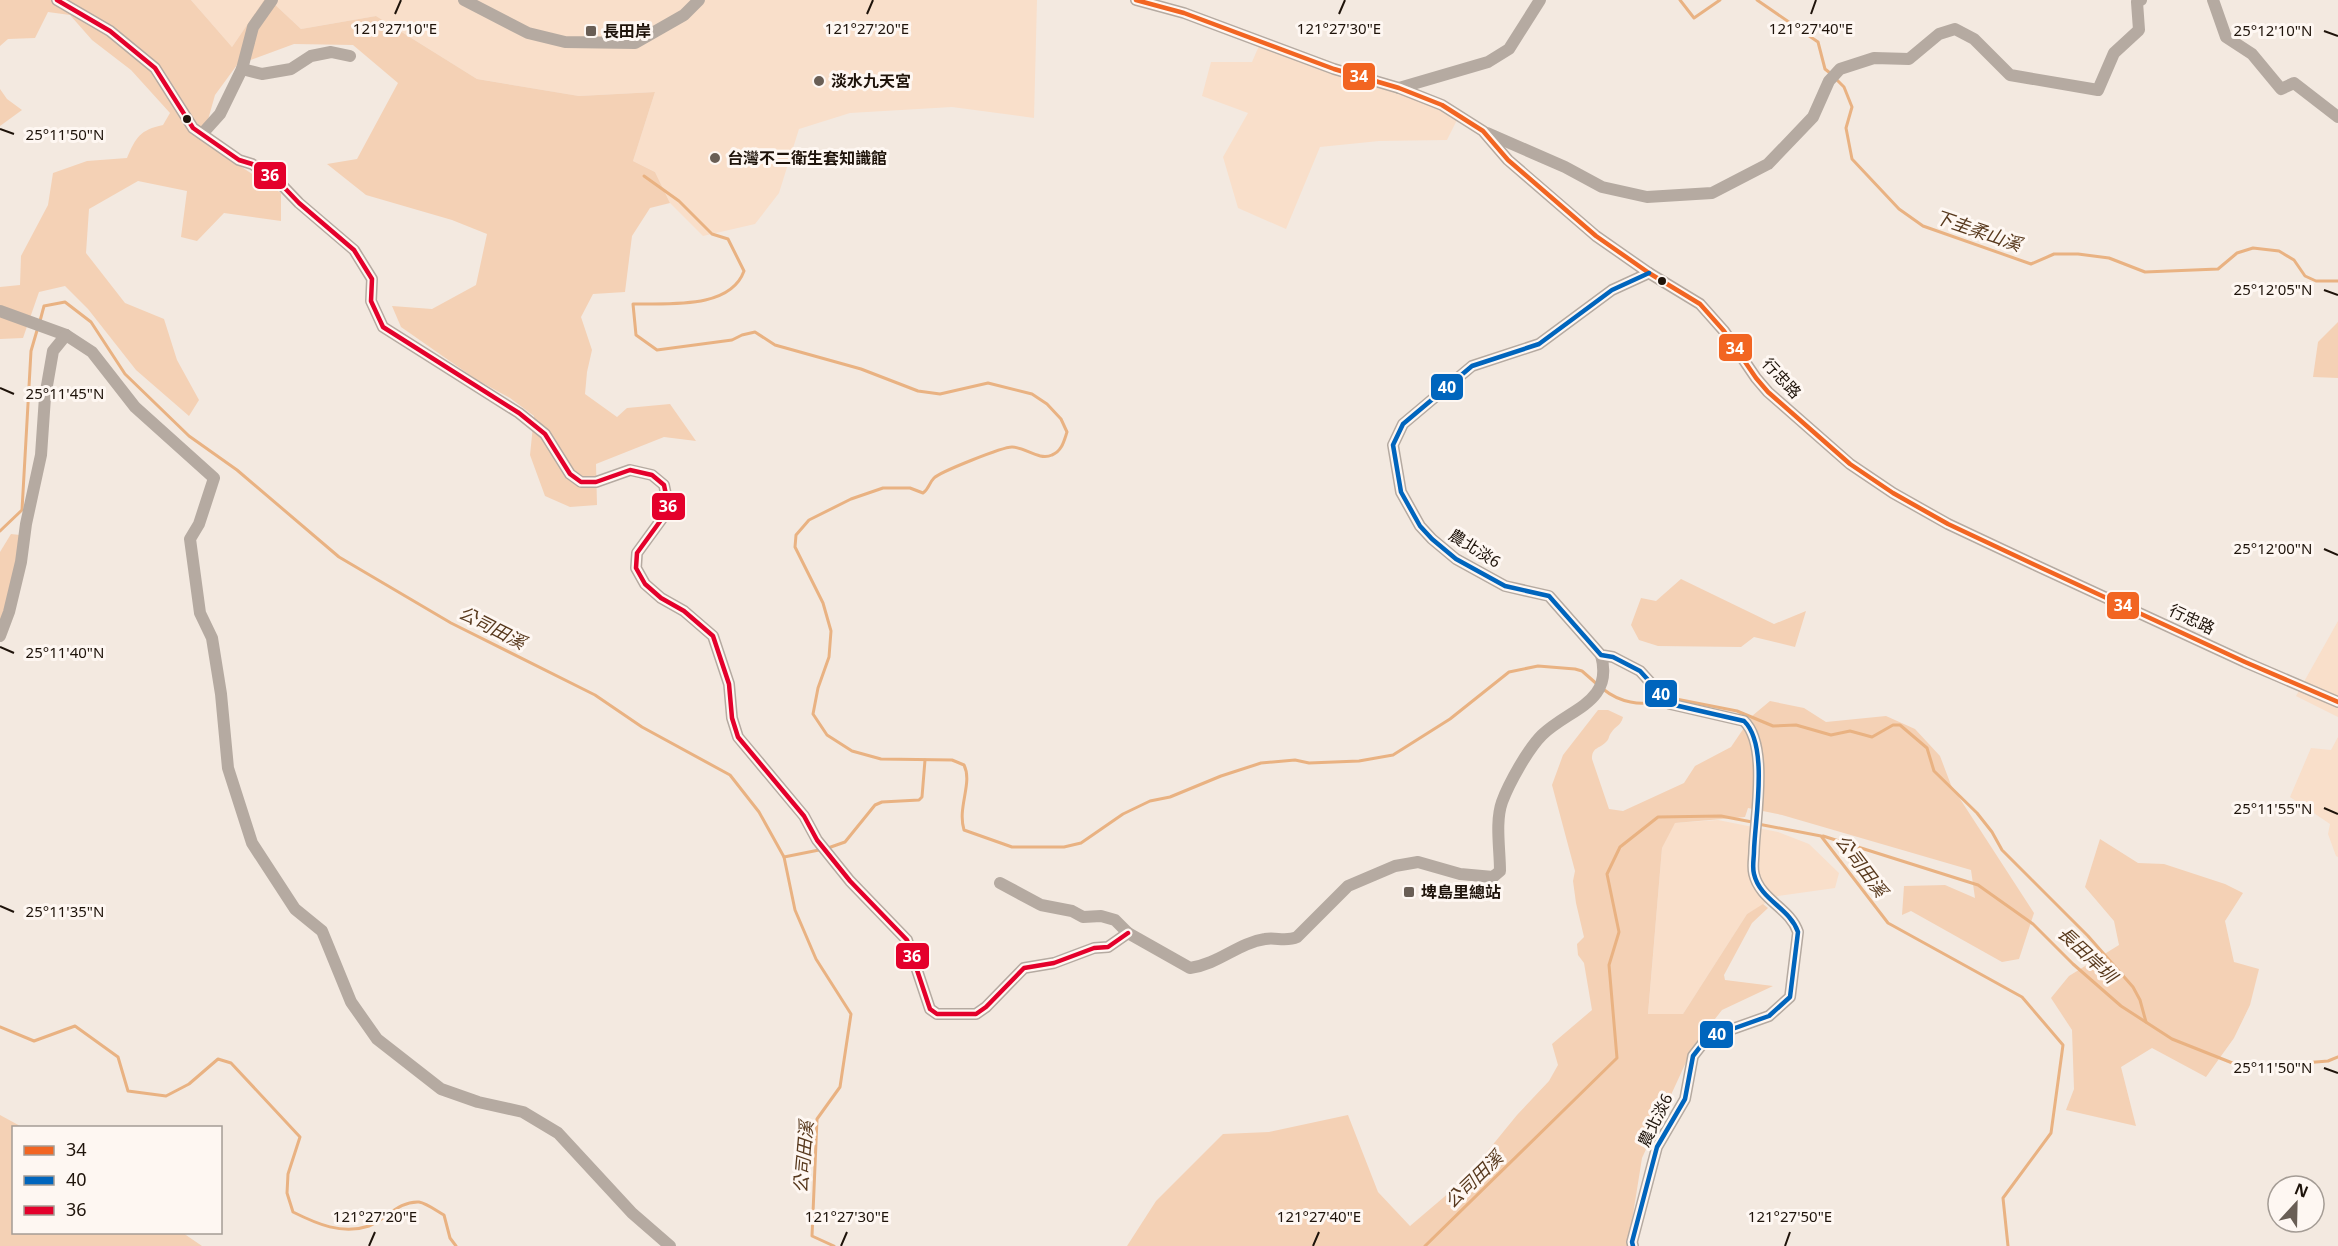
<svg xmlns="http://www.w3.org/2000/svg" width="2338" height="1246" font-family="'Noto Sans','Noto Sans TC',sans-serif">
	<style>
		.built { fill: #f9dfca }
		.green { fill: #f4d1b5 }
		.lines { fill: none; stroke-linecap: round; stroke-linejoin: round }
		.stream { stroke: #e9b282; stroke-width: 3 }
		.minor { stroke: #b5aaa1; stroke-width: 12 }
		.bus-1-casing { stroke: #fef7f2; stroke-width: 9 }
		.bus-2-casing { stroke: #fef7f2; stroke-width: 9 }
		.bus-3-casing { stroke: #fef7f2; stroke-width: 9 }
		.bus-1 { stroke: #f26522; stroke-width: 4.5 }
		.bus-2 { stroke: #0065bd; stroke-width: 4.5 }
		.bus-3 { stroke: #e4002b; stroke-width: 4.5 }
		.ticks { fill: none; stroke: #1e130a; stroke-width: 2 }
		.poi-dot { fill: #695e55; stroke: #fef7f2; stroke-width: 2 }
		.bus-dot { fill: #1e130a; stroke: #fef7f2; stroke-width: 2 }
		.labels { text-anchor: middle; stroke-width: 6; stroke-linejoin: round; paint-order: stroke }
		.poi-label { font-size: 16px; font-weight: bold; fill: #1e130a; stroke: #fef7f2; text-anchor: start }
		.street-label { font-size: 16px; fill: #1e130a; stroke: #fef7f2 }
		.water-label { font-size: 18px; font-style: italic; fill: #58391d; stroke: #fef7f2 }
		.ticks-label { font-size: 15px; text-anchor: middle; fill: #1e130a; stroke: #fef7f2; stroke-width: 6; stroke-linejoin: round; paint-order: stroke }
		.line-badge { stroke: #fef7f2; stroke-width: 2 }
		.badge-label { font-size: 16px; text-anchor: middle; font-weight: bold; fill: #fff }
	</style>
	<rect width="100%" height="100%" fill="#f3e9e0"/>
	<g class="built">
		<polygon points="191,0 264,0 232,47"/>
		<polygon points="270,0 1037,0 1034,118 952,107 850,113 799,129 779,193 755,224 703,236 670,203 655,172 633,161 655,92 579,96 477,79 376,16 301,29"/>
		<polygon points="1262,39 1385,79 1458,118 1447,140 1379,141 1320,147 1286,229 1238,208 1223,157 1248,113 1202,96 1211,62 1252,62"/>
		<polygon points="2338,621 2338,717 2296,696"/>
		<polygon points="2338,737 2338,857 2336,856 2328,834 2330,824 2290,797 2311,748 2331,750"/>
		<polygon points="1718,820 1778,832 1809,844 1839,873 1835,888 1778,896 1747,914 1683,1014 1648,1015 1662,848 1674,823"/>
	</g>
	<g class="green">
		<path d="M0,0h191l41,47 32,-47h6l31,29 75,-13 101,63 102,17 76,-4 -22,69 22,11 15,31 -20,5 -18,28 -7,56 -32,2 -12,23 11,33 -5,22 -2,22 32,23 10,-9 43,-4 26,37 -32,-4 -68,27 1,41 -27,2 -25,-11 -15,-41 4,-39 -24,-18 -33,-18 -76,-53 -9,-21 40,3 44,-24 11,-51 -35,-14 -86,-25 -39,-31 30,-5 41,-76 -45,-38 -59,-1 -57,21 -22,30 -13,46 79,52v28l-57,-8 -27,28 -16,-4 6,-46 -49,-10 -49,28 -3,44 39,50 39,16 13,41 22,40 -10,16 -53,-46 -48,-61 -23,-23 -26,6 -16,46 -23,1v-52l20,-2 1,-29 27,-51 5,-32 34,-12 40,-3c9,-21 13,-28 36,-33l7,-12 -39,-43 -39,-30 -22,-25 -22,-3 -13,26 -27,1 -8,7z"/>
		<polygon points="0,89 7,99 22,110 0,126"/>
		<polygon points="2338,322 2338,378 2313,377 2318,342"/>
		<polygon points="11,534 20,535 21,545 0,626 0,552"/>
		<polygon points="1681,579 1774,624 1806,611 1795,647 1754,637 1741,647 1658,646 1639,640 1631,625 1641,598 1656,601"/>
		<path d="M1770,701l34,7 22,14 60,-6 29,13 25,27 11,29 83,128 -15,46 -17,3 -91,-51 -9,4 2,-29 41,-1 30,13 -4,-28 -189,-55 -34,-7 -3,9 -70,6 -13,25 -14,166h35l64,-100 16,-10 5,4 -16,15 -28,52 1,5 48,6 -51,24 -29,37 -51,111 -14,88h-501l29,-45 67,-67 46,-2 79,-17 30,77 32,34 54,-46 53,-65 32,-34 9,-16 -6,-21 40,-34 -8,-47 -6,-8 -1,-11 7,-7 -8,-34 -3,-22 2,-10 -23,-86 11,-30 35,-45h10l15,7c-2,9 -8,9 -12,16 -3,4 -1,5 -5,9 -7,7 -14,5 -14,17l17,50 14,2 61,-28 11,-17 36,-19 21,-31z"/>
		<polygon points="2100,839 2138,863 2164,864 2225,884 2243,893 2225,921 2234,962 2259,969 2250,1005 2234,1038 2206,1077 2152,1048 2121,1067 2136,1126 2066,1110 2074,1089 2072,1030 2051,998 2069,976 2119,945 2114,921 2085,887"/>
		<polygon points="0,1115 22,1127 14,1128 14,1232 183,1233 202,1246 0,1246"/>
	</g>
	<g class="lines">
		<g class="stream">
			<polyline points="1680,0 1694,18 1720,0"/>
			<polyline points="1757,0 1818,42 1825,69 1830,73"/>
			<polyline points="1835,78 1844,87 1852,107 1846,128 1852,159 1899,209 1923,226 2031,264 2054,254 2078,254 2109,258 2145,272 2218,269 2237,253 2253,248 2279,251 2294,260 2305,276 2316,281 2338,281"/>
			<path d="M644,176l35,25 33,33 16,5 16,32c-14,39 -77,32 -111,33l3,31 21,15 75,-10 10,-5 13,-3 20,13 86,24 57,22 22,3 48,-11 44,11 15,10 14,15 6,13c-3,9 -5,19 -15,23 -13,6 -27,-8 -40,-8 -10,0 -72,25 -78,31 -5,5 -5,11 -11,15l-13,-5h-27l-32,11 -42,21 -13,15 -1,12 28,56 8,28 -2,26 -11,31 -5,26 14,21 25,16 29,8 71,1 12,5c9,18 -7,42 0,65l48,17h52l17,-4 42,-29 27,-13 20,-4 51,-21 40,-13 34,-3 14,3 50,-2 34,-6 57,-36 59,-47 29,-6 37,3 7,2 16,14"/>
			<polyline points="40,321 44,306 65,302 91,322 125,374 189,436 237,470 339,557 451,623 595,695 642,727 730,775 759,812 784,857 795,910 816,959 851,1014 840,1087 817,1119 812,1236 834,1246"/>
			<polyline points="0,531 22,510 31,351 38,327"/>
			<path d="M1603,689c16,13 38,18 58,11"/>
			<polyline points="1676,699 1737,711 1773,726 1796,725 1831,735 1850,731 1872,737 1893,725 1900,725 1927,748 1934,771 1977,813 1992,832 2002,850 2088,936 2133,987 2140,1000 2146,1022"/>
			<polyline points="1758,824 1821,836 1888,923 2022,997 2063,1045 2051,1133 2003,1198 2008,1246"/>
			<polyline points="1823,836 1978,885 2033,924 2073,964 2121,1006 2172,1039 2245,1068 2328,1061 2338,1057"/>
			<polyline points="828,848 845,842 875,805 882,802 919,800 922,797 925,760"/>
			<polyline points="784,857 819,850"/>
			<path d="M0,1027l34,14 41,-15 43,31 10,34 38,5 23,-12 29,-25 13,4 69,74 -12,37 -1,19 6,19c24,12 49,23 76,14 18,-7 29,-25 50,-24 7,1 18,9 25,13l6,23 6,8"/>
			<polyline points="1425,1246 1617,1058 1609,965 1619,932 1607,874 1620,847 1658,817 1721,816 1752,822"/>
		</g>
		<g class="minor">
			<polyline points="57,0 110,31 155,68 193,128 239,160 252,164 277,180 299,203 354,250 372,279 371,301 383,327 519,413 545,434 570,474 581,482 596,482 630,470 652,475 664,485 669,509 637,553 636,568 645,584 661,598 684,611 713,636 729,684 732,718 738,737 804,816 817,840 850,881 907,940 930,1009 937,1014 976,1014 986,1007 1024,968 1054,963 1094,948 1108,947 1128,933"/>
			<polyline points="464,0 528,33 565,42 635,43 684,15 699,0"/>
			<polyline points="1136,0 1184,13 1334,69 1399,88 1442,105 1483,131 1508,160 1596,236 1649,273 1700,304 1724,331 1756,378 1768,392 1850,464 1893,493 1948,524 2033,564 2245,662 2338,702"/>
			<polyline points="2213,0 2226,37 2252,54 2281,89 2294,83 2338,117"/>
			<polyline points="242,69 262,74 291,69 311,56 331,52 350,56"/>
			<polyline points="1399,88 1488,62 1509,49 1540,0"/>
			<polyline points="1487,133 1565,167 1602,187 1647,197 1712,193 1768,164 1813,117 1829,81 1840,69 1874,58 1909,59 1939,34 1955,29 1974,39 2010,75 2098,90 2114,53 2139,30 2137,2 2141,0"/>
			<polyline points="202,134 220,114 242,69 253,27 272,0"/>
			<polyline points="0,311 66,335 92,352 135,407 214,478 199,524 190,539 200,613 212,638 221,694 228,768 252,843 295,909 322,931 351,1002 377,1039 441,1089 478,1102 523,1112 558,1133 632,1213 670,1246"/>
			<polyline points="0,636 9,612 21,562 26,524 41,455 45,397 53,351 66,335"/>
			<path d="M1000,883l41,22 31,6 11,6 18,-1 14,4 13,13 62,35c29,-4 48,-25 75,-29 11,-2 21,3 32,-2l51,-51 47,-20 23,-4 42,12 33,3 7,-6c0,-22 -5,-49 2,-69 7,-19 26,-53 40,-67 28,-27 72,-32 59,-80"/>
			<path d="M1633,1246l-1,-4 25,-95 28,-48 8,-43 14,-18 62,-22 21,-19 8,-65c-8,-24 -38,-32 -44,-58 -2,-7 0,-16 0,-23 1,-33 15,-106 -10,-130l-74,-17 -30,-33 -27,-14 -12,-2 -52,-59 -44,-10 -49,-27 -24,-20 -12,-13 -19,-34 -8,-47 10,-21 69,-58 67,-22 73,-54 37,-17"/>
		</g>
		<g class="bus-1-casing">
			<polyline id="bus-1" points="1136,0 1184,13 1334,69 1399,88 1442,105 1483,131 1508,160 1596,236 1649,273 1700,304 1724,331 1756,378 1768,392 1850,464 1893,493 1948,524 2033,564 2245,662 2338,702"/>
		</g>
		<g class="bus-2-casing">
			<path id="bus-2" d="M1633,1246l-1,-4 25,-95 28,-48 8,-43 14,-18 62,-22 21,-19 8,-65c-8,-24 -38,-32 -44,-58 -2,-7 0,-16 0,-23 1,-33 15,-106 -10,-130l-74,-17 -30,-33 -27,-14 -12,-2 -52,-59 -44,-10 -49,-27 -24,-20 -12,-13 -19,-34 -8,-47 10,-21 69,-58 67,-22 73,-54 37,-17"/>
		</g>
		<g class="bus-3-casing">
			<polyline id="bus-3" points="57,0 110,31 155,68 193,128 239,160 252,164 277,180 299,203 354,250 372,279 371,301 383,327 519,413 545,434 570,474 581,482 596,482 630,470 652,475 664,485 669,509 637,553 636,568 645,584 661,598 684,611 713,636 729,684 732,718 738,737 804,816 817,840 850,881 907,940 930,1009 937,1014 976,1014 986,1007 1024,968 1054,963 1094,948 1108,947 1128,933"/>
		</g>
		<use href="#bus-1" class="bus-1"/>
		<use href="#bus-2" class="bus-2"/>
		<use href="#bus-3" class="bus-3"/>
	</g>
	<path class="ticks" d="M395,14l6,-14M867,14l6,-14M1339,14l6,-14M1811,14l5,-14M2324,31l14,5M0,129l14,5M2324,290l14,5M0,388l14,6M2324,549l14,6M0,647l14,6M2324,808l14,6M0,906l14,6M2324,1068l14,5M369,1246l6,-14M841,1246l6,-14M1313,1246l6,-14M1785,1246l5,-14"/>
	<g class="poi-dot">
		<rect x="585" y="25" width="12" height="12" rx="3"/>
		<circle cx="819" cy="81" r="6"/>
		<circle cx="715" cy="158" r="6"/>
		<rect x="1403" y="886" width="12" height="12" rx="3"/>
	</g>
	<g class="bus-dot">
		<circle cx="187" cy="119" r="5"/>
		<circle cx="1662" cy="281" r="5"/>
	</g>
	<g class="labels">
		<g class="poi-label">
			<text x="603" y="37">長田岸</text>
			<text x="831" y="87">淡水九天宮</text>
			<text x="727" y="164">台灣不二衛生套知識館</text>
			<text x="1421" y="898">埤島里總站</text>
		</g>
		<g class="street-label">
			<text transform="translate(1782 378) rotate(47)" y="6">行忠路</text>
			<text transform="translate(1475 548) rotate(32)" y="6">農北淡6</text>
			<text transform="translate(2192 619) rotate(25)" y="6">行忠路</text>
			<text transform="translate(1655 1120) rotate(-64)" y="6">農北淡6</text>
		</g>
		<g class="water-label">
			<text transform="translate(1978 231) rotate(19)" y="6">下圭柔山溪</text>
			<text transform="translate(492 628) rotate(27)" y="6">公司田溪</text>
			<text transform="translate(1861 866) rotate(53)" y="6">公司田溪</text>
			<text transform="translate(2087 955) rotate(43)" y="6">長田岸圳</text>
			<text transform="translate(804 1157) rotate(-85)" y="6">公司田溪</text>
			<text transform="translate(1474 1180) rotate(-44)" y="6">公司田溪</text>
		</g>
	</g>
	<g class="ticks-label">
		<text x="395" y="34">121°27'10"E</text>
		<text x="867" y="34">121°27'20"E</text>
		<text x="1339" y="34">121°27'30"E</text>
		<text x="1811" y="34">121°27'40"E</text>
		<text x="2273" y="36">25°12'10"N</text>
		<text x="65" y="140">25°11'50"N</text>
		<text x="2273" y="295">25°12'05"N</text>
		<text x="65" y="399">25°11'45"N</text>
		<text x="2273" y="554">25°12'00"N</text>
		<text x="65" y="658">25°11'40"N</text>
		<text x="2273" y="814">25°11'55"N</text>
		<text x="65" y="917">25°11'35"N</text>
		<text x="2273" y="1073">25°11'50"N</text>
		<text x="375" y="1222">121°27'20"E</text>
		<text x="847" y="1222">121°27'30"E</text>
		<text x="1319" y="1222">121°27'40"E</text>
		<text x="1790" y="1222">121°27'50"E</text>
	</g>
	<g class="line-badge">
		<rect x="1342" y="62" width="34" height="29" rx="6" fill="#f26522"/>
		<rect x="253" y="161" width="34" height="29" rx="6" fill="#e4002b"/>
		<rect x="1718" y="333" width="35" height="29" rx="6" fill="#f26522"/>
		<rect x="1430" y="373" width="34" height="28" rx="6" fill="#0065bd"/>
		<rect x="651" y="492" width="35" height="29" rx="6" fill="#e4002b"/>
		<rect x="2106" y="591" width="34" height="29" rx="6" fill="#f26522"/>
		<rect x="1644" y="679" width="34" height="29" rx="6" fill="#0065bd"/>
		<rect x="895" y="942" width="35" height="28" rx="6" fill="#e4002b"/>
		<rect x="1699" y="1020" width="35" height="29" rx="6" fill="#0065bd"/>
	</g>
	<g class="badge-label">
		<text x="1359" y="82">34</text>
		<text x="270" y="181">36</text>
		<text x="1735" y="354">34</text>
		<text x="1447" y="393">40</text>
		<text x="668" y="512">36</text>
		<text x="2123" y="611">34</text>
		<text x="1661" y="700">40</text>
		<text x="912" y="962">36</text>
		<text x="1717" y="1040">40</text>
	</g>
	<rect x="12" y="1126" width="210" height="108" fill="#fef7f2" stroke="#a49c95" stroke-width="1.5"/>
	<rect x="24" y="1146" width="30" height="9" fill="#f26522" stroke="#a49c95" stroke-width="1.5"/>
	<text x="66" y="1156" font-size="18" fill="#1e130a">34</text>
	<rect x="24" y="1176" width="30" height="9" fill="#0065bd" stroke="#a49c95" stroke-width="1.5"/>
	<text x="66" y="1186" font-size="18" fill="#1e130a">40</text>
	<rect x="24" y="1206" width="30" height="9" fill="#e4002b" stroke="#a49c95" stroke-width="1.5"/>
	<text x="66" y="1216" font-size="18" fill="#1e130a">36</text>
	<g transform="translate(2296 1204) rotate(22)"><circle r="28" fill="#fef7f2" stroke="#a49c95" stroke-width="1.5"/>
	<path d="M0-4.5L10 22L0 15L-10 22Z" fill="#695e55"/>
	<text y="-9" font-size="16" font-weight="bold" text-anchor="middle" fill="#1e130a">N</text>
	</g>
</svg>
